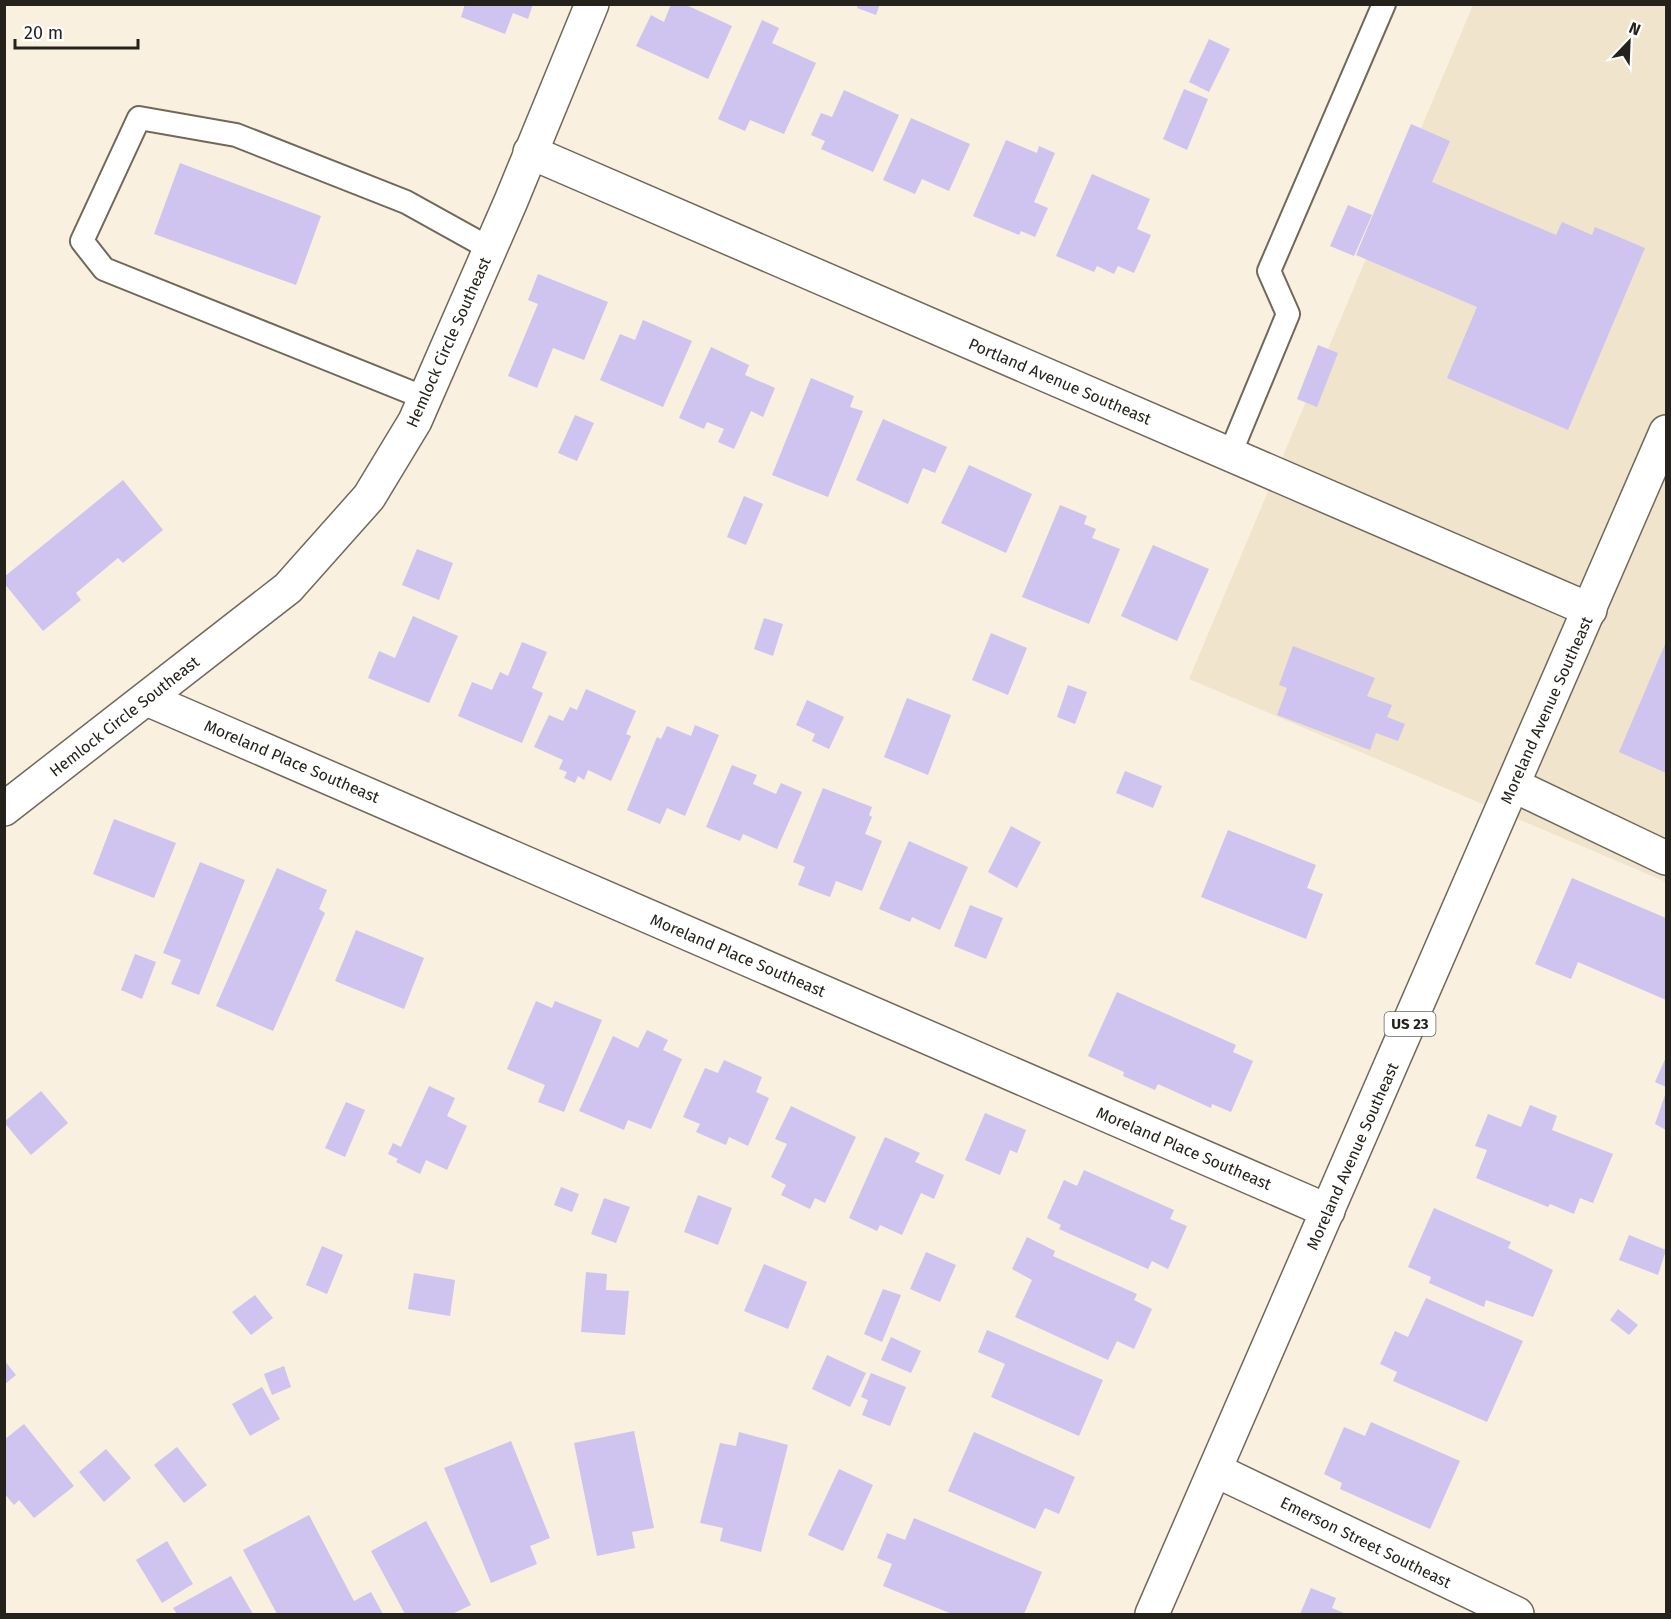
<svg xmlns="http://www.w3.org/2000/svg" width="1671" height="1619" font-family="'Fira Sans',sans-serif">
	<style>
		.built { fill: #f0e4cc }
		.building { fill: #cec4ef }
		.lines { fill: none; stroke-linecap: round; stroke-linejoin: round }
		.lane-casing { stroke: #70695a; stroke-width: 26 }
		.street-casing { stroke: #70695a; stroke-width: 36 }
		.highway-casing { stroke: #70695a; stroke-width: 36 }
		.lane { stroke: #fff; stroke-width: 22 }
		.street { stroke: #fff; stroke-width: 33 }
		.highway { stroke: #fff; stroke-width: 33 }
		.labels { text-anchor: middle; stroke-width: 4.5; stroke-linejoin: round; paint-order: stroke }
		.shield { fill: #fff; stroke: #666460; stroke-width: 1.5 }
		.shield-label { font-size: 15px; font-weight: bold; fill: #25221c }
		.street-label { font-size: 16px; fill: #25221c; stroke: #fff }
	</style>
	<rect width="100%" height="100%" fill="#f9f0df"/>
	<polygon class="built" points="1473,5 1666,5 1666,882 1189,679"/>
	<g class="building">
		<polygon points="465,4 533,4 528,19 513,13 505,34 461,17"/>
		<polygon points="671,4 684,4 732,26 708,79 636,46 651,15 664,22"/>
		<polygon points="858,4 880,4 876,15 857,8"/>
		<polygon points="762,20 779,28 772,43 816,63 784,134 750,120 745,131 718,119"/>
		<polygon points="1209,39 1230,49 1209,92 1189,82"/>
		<polygon points="1184,89 1208,99 1187,150 1163,139"/>
		<polygon points="844,90 899,115 873,172 821,149 825,141 811,135 821,113 832,117"/>
		<polygon points="911,118 970,144 949,191 922,179 915,194 883,180"/>
		<polygon points="1411,124 1450,141 1432,182 1556,235 1562,222 1592,235 1595,227 1645,248 1568,430 1447,378 1477,307 1356,255"/>
		<polygon points="1006,140 1037,153 1039,146 1055,153 1034,202 1048,208 1035,237 1021,231 1019,235 973,216"/>
		<polygon points="180,163 321,216 296,285 154,234"/>
		<polygon points="1092,174 1150,199 1137,229 1151,235 1134,273 1118,266 1114,274 1097,266 1094,272 1056,256"/>
		<polygon points="1348,205 1372,215 1354,256 1330,246"/>
		<polygon points="538,274 608,302 584,360 553,348 537,388 508,376 538,304 528,300"/>
		<polygon points="643,320 692,341 663,407 600,380 620,334 635,340"/>
		<polygon points="1318,345 1338,353 1317,407 1297,399"/>
		<polygon points="711,347 749,365 745,375 775,388 763,417 751,411 734,449 718,442 724,429 707,422 704,429 679,418"/>
		<polygon points="811,378 854,396 850,407 863,411 828,497 772,475"/>
		<polygon points="575,415 594,423 577,461 558,453"/>
		<polygon points="883,419 947,447 935,473 923,468 908,504 856,480"/>
		<polygon points="969,465 1032,494 1006,553 941,523"/>
		<polygon points="123,480 163,530 123,563 118,558 76,593 81,600 43,631 4,583 4,577"/>
		<polygon points="744,496 763,504 746,545 727,537"/>
		<polygon points="1060,505 1087,516 1084,524 1096,529 1092,538 1120,549 1089,624 1022,597"/>
		<polygon points="1153,545 1209,569 1177,641 1121,616"/>
		<polygon points="417,549 453,563 439,600 402,585"/>
		<polygon points="413,616 458,636 429,703 368,678 379,651 395,658"/>
		<polygon points="764,618 783,624 773,656 754,649"/>
		<polygon points="991,633 1027,648 1008,695 972,680"/>
		<polygon points="522,642 547,652 532,688 543,693 522,743 458,716 472,682 492,690 500,672 508,676"/>
		<polygon points="1666,642 1666,773 1619,752"/>
		<polygon points="1293,646 1375,678 1367,696 1392,705 1387,717 1405,724 1398,741 1376,733 1370,750 1277,715 1287,688 1279,685"/>
		<polygon points="1068,685 1087,692 1075,724 1057,717"/>
		<polygon points="586,689 636,711 626,734 631,736 611,781 588,770 584,780 578,776 575,783 564,778 567,772 559,769 563,760 534,747 549,715 563,721 570,707 577,710"/>
		<polygon points="907,698 951,715 928,775 884,757"/>
		<polygon points="807,700 844,717 829,749 812,741 815,734 796,725"/>
		<polygon points="695,725 719,735 685,816 667,808 660,824 627,810 657,737 661,739 667,726 691,736"/>
		<polygon points="732,765 757,775 753,784 776,794 781,783 802,792 777,849 743,834 740,841 706,827"/>
		<polygon points="1125,771 1162,786 1153,808 1116,793"/>
		<polygon points="823,788 872,807 869,815 872,817 865,834 882,841 862,891 836,881 830,897 798,885 805,867 793,862"/>
		<polygon points="114,819 176,843 154,898 93,874"/>
		<polygon points="1011,826 1041,842 1017,888 988,872"/>
		<polygon points="1228,830 1316,865 1307,888 1323,894 1306,939 1201,897"/>
		<polygon points="909,841 968,867 940,930 912,917 910,922 879,909"/>
		<polygon points="200,862 245,880 199,995 171,984 181,960 163,953"/>
		<polygon points="277,868 327,890 319,909 325,913 273,1031 216,1006"/>
		<polygon points="1572,878 1666,918 1666,1000 1578,962 1571,979 1535,964"/>
		<polygon points="970,905 1003,918 986,959 954,946"/>
		<polygon points="356,930 424,958 404,1009 335,981"/>
		<polygon points="135,954 156,962 142,999 121,990"/>
		<polygon points="1117,992 1236,1045 1233,1052 1253,1061 1231,1112 1212,1104 1211,1108 1158,1084 1155,1090 1123,1076 1124,1072 1088,1056"/>
		<polygon points="536,1001 552,1008 555,1001 602,1020 564,1112 538,1102 545,1085 507,1069"/>
		<polygon points="647,1030 668,1040 663,1050 682,1059 651,1129 628,1120 624,1130 579,1111 613,1036 638,1048"/>
		<polygon points="1666,1057 1666,1087 1655,1082"/>
		<polygon points="724,1060 762,1077 756,1092 769,1098 748,1146 729,1137 726,1145 696,1132 700,1124 683,1117 705,1068 718,1073"/>
		<polygon points="429,1086 455,1098 447,1116 467,1126 447,1170 426,1160 420,1174 396,1162 398,1159 388,1154 393,1143 401,1147"/>
		<polygon points="41,1091 68,1123 31,1155 4,1122"/>
		<polygon points="1666,1092 1666,1130 1655,1124"/>
		<polygon points="346,1102 365,1110 345,1157 325,1148"/>
		<polygon points="1530,1105 1557,1116 1552,1130 1613,1154 1593,1203 1580,1198 1574,1214 1550,1204 1548,1207 1476,1178 1487,1150 1475,1146 1488,1114 1521,1127"/>
		<polygon points="791,1106 856,1137 825,1203 815,1198 810,1209 781,1195 786,1185 771,1177 787,1144 775,1139"/>
		<polygon points="985,1113 1026,1130 1017,1153 1010,1150 1000,1175 965,1160"/>
		<polygon points="885,1137 920,1153 915,1162 944,1175 934,1199 921,1193 902,1235 880,1225 877,1231 849,1218"/>
		<polygon points="1084,1170 1174,1210 1170,1219 1187,1226 1168,1269 1152,1261 1148,1269 1059,1229 1061,1225 1047,1218 1064,1180 1077,1186"/>
		<polygon points="561,1187 579,1194 572,1212 554,1205"/>
		<polygon points="698,1195 732,1208 718,1245 684,1232"/>
		<polygon points="604,1198 630,1207 616,1243 591,1234"/>
		<polygon points="1434,1208 1511,1242 1508,1248 1553,1270 1533,1317 1486,1300 1484,1307 1429,1283 1431,1277 1408,1267"/>
		<polygon points="1629,1235 1666,1250 1658,1275 1619,1260"/>
		<polygon points="1027,1237 1055,1251 1053,1256 1137,1294 1134,1300 1152,1309 1134,1349 1117,1341 1108,1360 1015,1317 1032,1280 1012,1269"/>
		<polygon points="322,1246 343,1255 327,1294 306,1285"/>
		<polygon points="926,1252 956,1265 940,1302 910,1289"/>
		<polygon points="764,1264 807,1282 788,1329 744,1311"/>
		<polygon points="586,1272 607,1274 606,1290 629,1291 625,1335 581,1332"/>
		<polygon points="414,1273 455,1280 450,1316 408,1309"/>
		<polygon points="883,1289 901,1295 882,1342 864,1334"/>
		<polygon points="255,1295 273,1318 251,1335 232,1312"/>
		<polygon points="1426,1298 1523,1341 1487,1422 1393,1381 1397,1372 1380,1364 1395,1331 1408,1337"/>
		<polygon points="1618,1309 1638,1325 1629,1335 1610,1320"/>
		<polygon points="987,1330 1103,1380 1079,1436 991,1397 1005,1364 978,1352"/>
		<polygon points="891,1337 921,1351 911,1373 881,1360"/>
		<polygon points="827,1355 866,1373 850,1407 812,1389"/>
		<polygon points="4,1360 16,1375 4,1385"/>
		<polygon points="284,1366 291,1387 272,1395 264,1374"/>
		<polygon points="871,1373 906,1387 890,1426 862,1415 868,1400 861,1397"/>
		<polygon points="262,1387 280,1419 250,1436 232,1404"/>
		<polygon points="1371,1422 1460,1461 1430,1529 1340,1489 1342,1483 1324,1474 1344,1427 1365,1436"/>
		<polygon points="24,1424 74,1486 34,1518 19,1500 14,1505 4,1493 4,1440"/>
		<polygon points="634,1431 654,1528 632,1532 635,1548 597,1556 574,1443"/>
		<polygon points="739,1432 788,1445 761,1552 720,1541 723,1528 700,1523 720,1443 736,1446"/>
		<polygon points="974,1432 1075,1477 1059,1514 1045,1508 1035,1529 948,1491"/>
		<polygon points="511,1441 550,1538 530,1546 537,1564 491,1583 444,1468"/>
		<polygon points="177,1447 207,1485 184,1503 154,1465"/>
		<polygon points="106,1449 131,1478 104,1502 79,1472"/>
		<polygon points="839,1469 873,1485 843,1551 808,1535"/>
		<polygon points="309,1515 354,1601 371,1592 383,1614 277,1614 243,1550"/>
		<polygon points="914,1518 1042,1572 1024,1614 952,1614 883,1586 892,1564 877,1558 887,1533 905,1540"/>
		<polygon points="426,1521 471,1605 452,1614 405,1614 371,1551"/>
		<polygon points="167,1541 193,1584 162,1603 136,1560"/>
		<polygon points="231,1576 253,1614 177,1614 173,1608"/>
		<polygon points="1311,1588 1336,1598 1332,1608 1346,1614 1300,1614"/>
	</g>
	<g class="lines">
		<g class="lane-casing">
			<g id="lane">
				<polyline points="425,398 104,269 82,241 139,118 236,135 406,202 489,248"/>
				<polyline points="1230,454 1288,314 1269,271 1384,4"/>
			</g>
		</g>
		<g class="street-casing">
			<g id="street">
				<polyline points="530,152 1590,610"/>
				<polyline points="147,699 1328,1211"/>
				<polyline points="1513,785 1666,858"/>
				<polyline points="4,809 288,588 369,497 415,421 511,201 592,4"/>
				<polyline points="1215,1470 1517,1614"/>
			</g>
		</g>
		<g class="highway-casing">
			<polyline id="highway" points="1152,1614 1666,432"/>
		</g>
		<use href="#lane" class="lane"/>
		<use href="#street" class="street"/>
		<use href="#highway" class="highway"/>
	</g>
	<g class="labels">
		<rect class="shield" x="1384.5" y="1012" width="51" height="24" rx="4.5"/>
		<g class="shield-label">
			<text x="1410" y="1029">US 23</text>
		</g>
		<g class="street-label">
			<text transform="translate(448 342) rotate(-66)" y="6">Hemlock Circle Southeast</text>
			<text transform="translate(1060 381) rotate(23)" y="6">Portland Avenue Southeast</text>
			<text transform="translate(1546 710) rotate(-66)" y="6">Moreland Avenue Southeast</text>
			<text transform="translate(124 716) rotate(-38)" y="6">Hemlock Circle Southeast</text>
			<text transform="translate(292 761) rotate(23)" y="6">Moreland Place Southeast</text>
			<text transform="translate(738 955) rotate(23)" y="6">Moreland Place Southeast</text>
			<text transform="translate(1184 1148) rotate(23)" y="6">Moreland Place Southeast</text>
			<text transform="translate(1352 1156) rotate(-66)" y="6">Moreland Avenue Southeast</text>
			<text transform="translate(1366 1542) rotate(26)" y="6">Emerson Street Southeast</text>
		</g>
	</g>
	<rect width="1671" height="1619" fill="none" stroke="#25221c" stroke-width="12"/>
	<g transform="translate(1629 42) rotate(23)" stroke="#ffffff" stroke-width="4.5" paint-order="stroke">
	<path d="M0-4.5L10 22L0 15L-10 22Z" fill="#25221c"/>
	<text y="-9" font-size="16" font-weight="bold" text-anchor="middle" fill="#25221c">N</text>
	</g>
	<path d="M15 39v9h123v-9" fill="none" stroke="#25221c" stroke-width="3"/>
	<text x="24" y="39" font-size="18" fill="#25221c" stroke="#ffffff" stroke-width="4.5" paint-order="stroke">20 m</text>
</svg>
